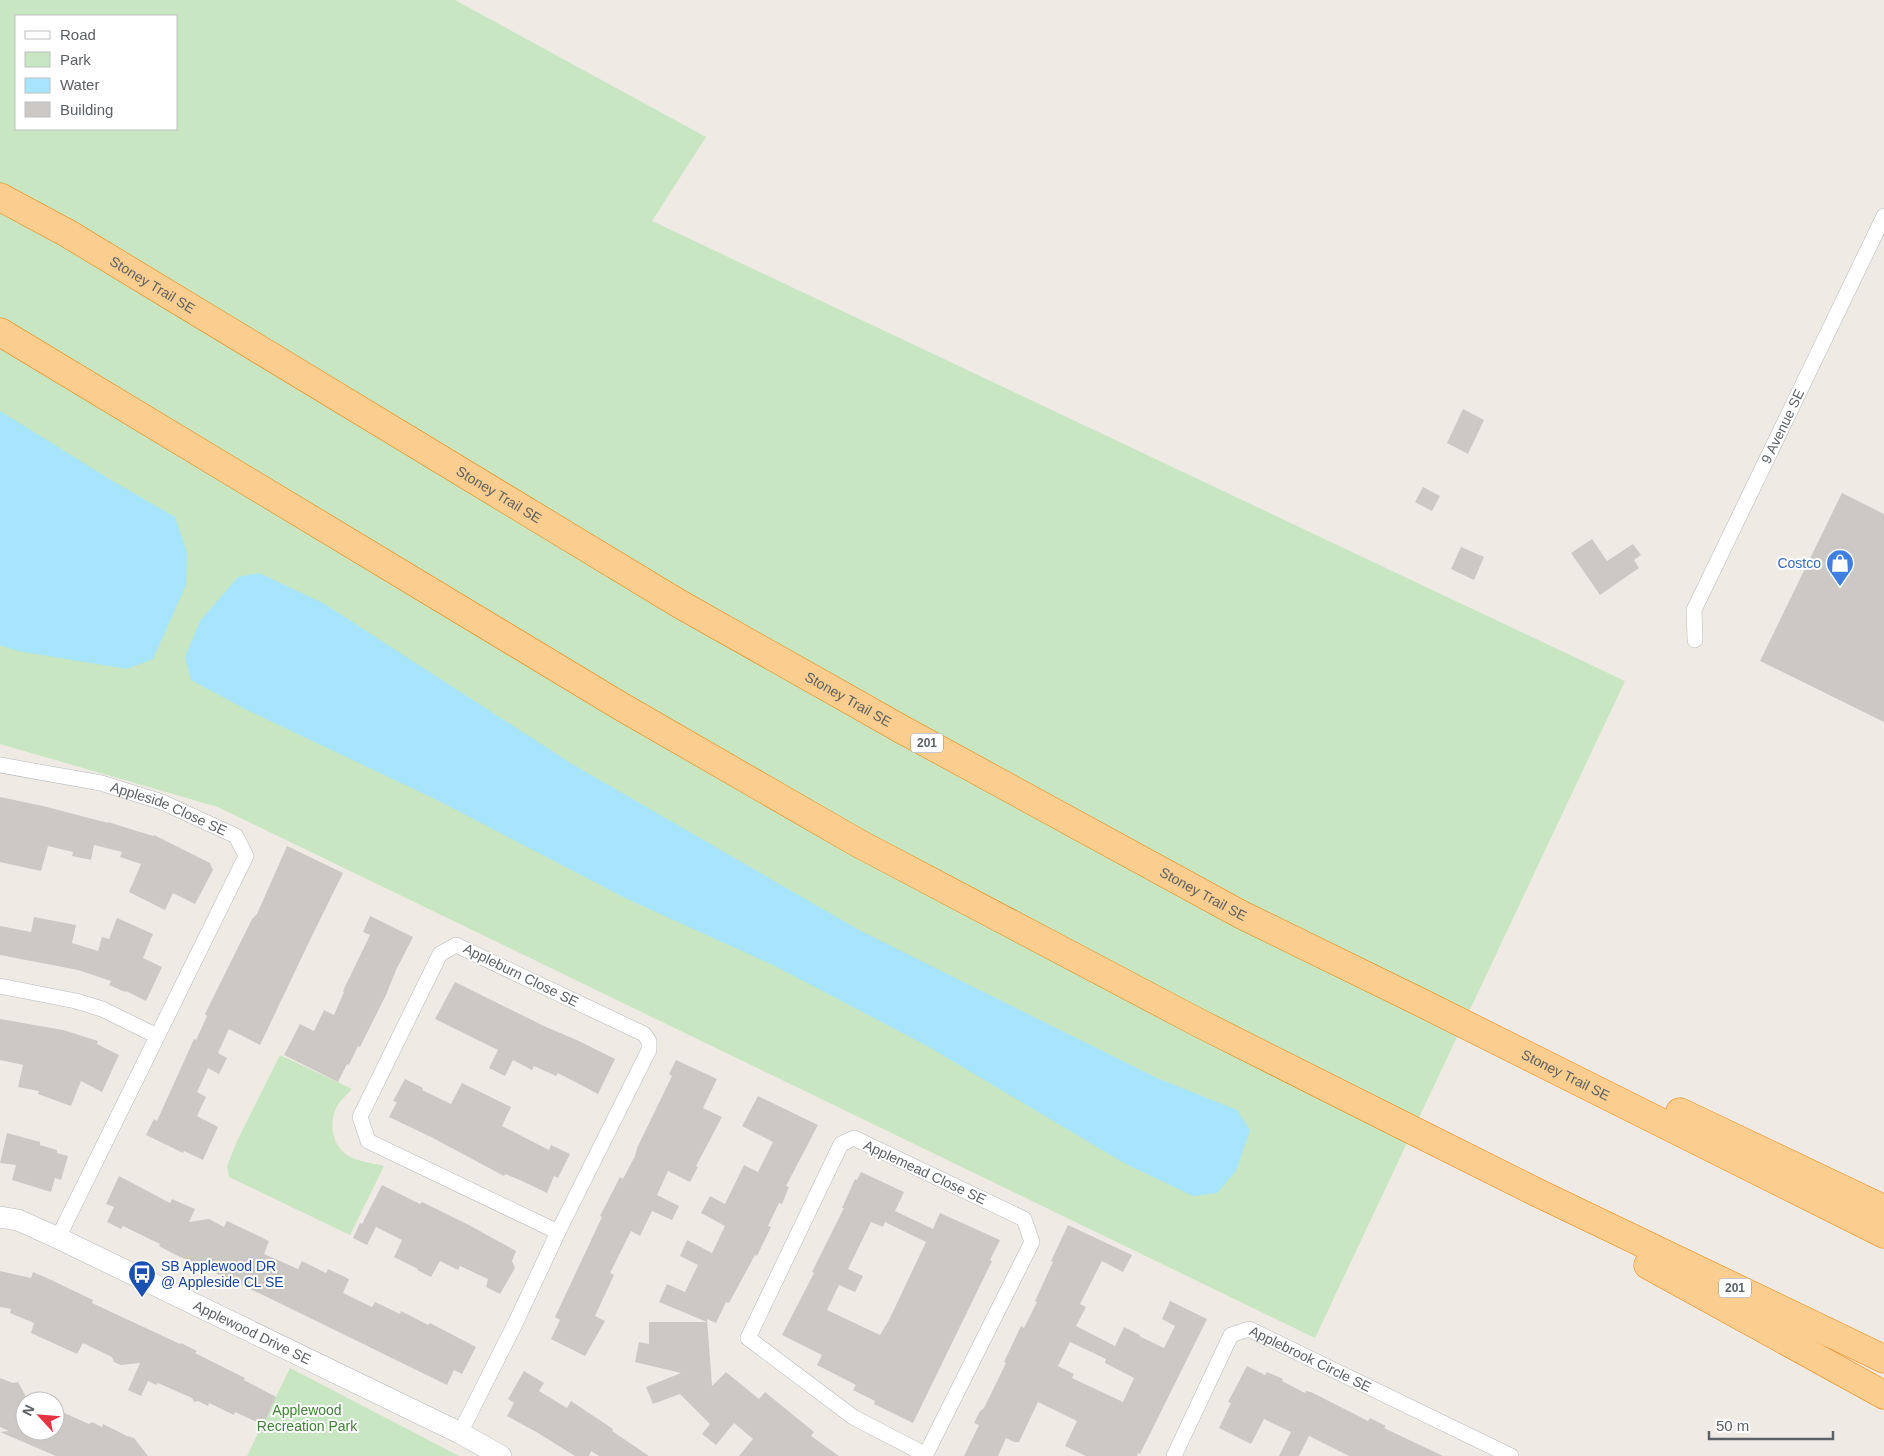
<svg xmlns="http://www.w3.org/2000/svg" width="1884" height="1456" font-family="Arial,sans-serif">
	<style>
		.green { fill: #c7e6c1; fill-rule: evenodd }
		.water { fill: #a6e5fd }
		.building { fill: #ccc8c4; fill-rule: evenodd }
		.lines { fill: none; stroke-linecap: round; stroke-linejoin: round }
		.street-casing { stroke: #b5b8bb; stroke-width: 16 }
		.secondary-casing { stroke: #b3b8bc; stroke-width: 22 }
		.highway-casing { stroke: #ee8005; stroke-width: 29 }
		.street { stroke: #fff; stroke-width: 15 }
		.secondary { stroke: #fff; stroke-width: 21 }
		.highway { stroke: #fbce8f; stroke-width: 28 }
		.labels { text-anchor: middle; stroke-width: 4; stroke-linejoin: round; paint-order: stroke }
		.shield { fill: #fff; stroke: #8d9093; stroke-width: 1 }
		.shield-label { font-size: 12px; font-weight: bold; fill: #5c6165 }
		.street-label { font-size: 14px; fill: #5c6165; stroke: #fff }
		.shop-label { font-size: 14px; fill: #366cbe; stroke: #fff; text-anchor: end }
		.transit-label { font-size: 14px; fill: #164399; stroke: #fff; text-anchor: start }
		.park-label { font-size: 14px; fill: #3f8236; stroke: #fff }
	</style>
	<rect width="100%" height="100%" fill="#efebe4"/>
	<g class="green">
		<path d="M0,0h455l251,137 -54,84 973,460 -310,657 -1097,-531 -218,-63zM16,16h160v113h-160z"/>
		<path d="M280,1055l72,34c-5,5 -11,11 -15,17 -9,18 -5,41 13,51 10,5 23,6 34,9l-34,69 -121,-58 -2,-11 11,-27z"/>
		<polygon points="290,1368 459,1456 247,1456"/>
	</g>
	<g class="water">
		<polygon points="0,411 111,480 175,517 187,553 186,585 153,659 127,669 18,651 0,645"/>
		<polygon points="259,573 323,603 572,764 859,930 1157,1078 1237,1110 1250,1130 1236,1171 1217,1193 1193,1196 1124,1163 929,1047 775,966 625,898 439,801 245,709 191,680 185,657 200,621 238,577"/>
	</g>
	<g class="building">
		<polygon points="1463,409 1484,420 1468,454 1447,443"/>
		<polygon points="1423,487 1440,496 1432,511 1415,502"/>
		<polygon points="1842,493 1884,514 1884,722 1760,661"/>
		<polygon points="1592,539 1607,561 1633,544 1641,555 1634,560 1639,568 1600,595 1571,553"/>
		<polygon points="1461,547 1484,557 1474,580 1451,569"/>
		<polygon points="0,797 43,806 108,823 108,822 153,836 154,835 210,863 213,870 195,904 173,893 165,910 129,892 141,864 120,857 122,852 94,845 91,860 72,856 73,852 48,846 41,871 0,862"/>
		<polygon points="287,846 343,873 310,940 260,1045 229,1029 218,1053 227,1058 219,1074 208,1068 197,1092 206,1097 197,1116 218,1127 203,1160 184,1151 183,1153 146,1135 154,1119 157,1121 194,1039 196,1040 207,1016 205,1014 252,919 257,914"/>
		<polygon points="370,916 413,937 396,970 386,995 360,1047 358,1046 349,1065 347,1064 338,1082 284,1055 300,1024 314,1031 324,1010 334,1015 344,992 343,991 370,935 363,932"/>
		<polygon points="34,917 76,925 72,943 98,951 102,937 109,939 117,918 153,934 143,958 162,967 146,1001 126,991 125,992 109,985 111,981 78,970 0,955 0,926 31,932"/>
		<polygon points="455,982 546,1027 579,1041 615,1059 598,1094 558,1073 556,1076 534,1066 532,1070 513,1060 505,1076 489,1068 498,1050 435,1019"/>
		<polygon points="0,1019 63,1030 98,1041 97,1044 119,1055 102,1092 81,1081 71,1106 38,1094 39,1091 18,1087 23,1065 0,1060"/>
		<polygon points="676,1060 717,1079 703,1108 722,1117 696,1166 698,1167 690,1182 668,1171 657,1195 679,1206 672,1220 652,1211 640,1236 631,1231 610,1273 614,1275 595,1316 605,1321 585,1356 551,1339 560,1320 555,1317 602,1217 600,1216 620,1177 623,1179 635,1156 637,1148 672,1076 669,1074"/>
		<polygon points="405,1079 423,1088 422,1090 451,1104 462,1083 511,1107 502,1126 549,1150 551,1145 570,1154 558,1178 554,1176 547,1193 520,1180 505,1174 504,1176 431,1137 389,1117 397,1102 393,1101"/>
		<polygon points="758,1096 818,1125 786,1186 789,1187 782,1204 779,1203 768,1226 771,1227 757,1256 755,1255 729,1303 726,1302 716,1323 707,1319 712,1386 726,1372 759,1399 765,1392 814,1432 811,1436 839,1456 739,1456 753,1439 734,1423 716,1445 702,1434 710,1424 680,1394 653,1404 646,1387 681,1373 635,1362 639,1342 649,1344 649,1322 707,1322 659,1302 667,1284 685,1292 698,1265 680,1256 687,1240 712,1253 725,1226 701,1213 710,1196 725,1204 744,1165 758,1172 773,1142 742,1126"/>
		<polygon points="7,1133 40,1142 40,1145 57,1150 57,1153 68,1156 61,1180 55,1178 51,1192 12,1180 16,1165 0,1163"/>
		<path d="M861,1172l43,20 -9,19 38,18 7,-16 60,27 -10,20 2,1 -79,162 -39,-19 1,-3 -22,-11 3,-5 -39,-20 5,-10 -40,-20 32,-62 -2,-1 32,-64h-2l13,-29 2,1zM871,1222l12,5 2,-5 41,20 -37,78 -9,15 -53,-25 12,-25 16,7 8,-16 -15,-7z"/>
		<polygon points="119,1176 170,1203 172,1199 195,1209 189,1222 209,1219 224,1227 227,1221 269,1241 264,1254 298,1269 302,1261 326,1273 328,1269 349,1279 343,1293 372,1307 375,1302 400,1314 401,1311 428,1325 430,1323 476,1347 462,1374 454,1370 447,1385 261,1294 176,1255 159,1246 160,1244 123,1226 121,1229 107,1222 114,1207 106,1204"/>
		<polygon points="382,1185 420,1204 422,1202 469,1225 516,1251 512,1261 515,1268 500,1294 486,1287 488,1279 460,1266 458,1270 440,1261 431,1277 417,1270 418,1269 394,1257 402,1240 376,1227 367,1245 353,1238 360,1223 362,1224"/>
		<path d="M1068,1225l64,30 -9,17 -21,-11 -22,43 6,3 -10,19 39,20 9,-19 16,8 -1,1 25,12 11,-22 -13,-7 8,-18 37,18 -67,135 -2,-1 -1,3h-51l-21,-10 12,-25 -39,-19 -19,40h-5l-8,-4 -8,18h-34l15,-31 -5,-2 6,-12 4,-3 22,-45 -2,-1 17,-36 3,2 13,-26 -2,-1 18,-39 -2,-1zM1070,1342l36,17 -1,4 29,15 -11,24 -51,-24 2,-4 -16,-8z"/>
		<polygon points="0,1271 31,1278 33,1272 49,1279 93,1300 92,1303 180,1344 181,1343 197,1351 195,1353 245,1378 244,1380 276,1397 263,1425 235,1412 234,1415 209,1403 208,1406 198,1401 194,1402 192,1398 158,1383 156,1385 148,1381 141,1396 128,1390 140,1363 121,1365 114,1362 112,1357 83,1343 77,1354 31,1333 34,1323 10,1313 11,1309 0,1307"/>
		<polygon points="1247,1366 1265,1375 1267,1372 1283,1379 1282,1381 1305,1393 1306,1391 1311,1392 1368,1421 1370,1418 1386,1426 1384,1428 1443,1456 1349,1456 1309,1436 1299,1456 1279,1456 1291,1432 1264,1419 1251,1444 1219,1428 1231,1403 1228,1402"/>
		<polygon points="524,1371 544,1383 539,1391 567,1408 571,1401 613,1429 612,1431 649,1456 599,1456 591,1451 589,1456 575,1456 538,1433 507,1416 514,1403 508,1399"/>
		<polygon points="0,1378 13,1383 18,1382 25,1395 25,1431 55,1431 55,1409 89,1424 92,1422 102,1427 103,1424 127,1436 134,1438 148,1456 56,1456 0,1432 9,1431 0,1427"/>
	</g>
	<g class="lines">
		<g class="street-casing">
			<g id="street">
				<path id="s1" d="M1695,640l-1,-30 190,-394"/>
				<path id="s2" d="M0,765l101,18 61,19 74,34 10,20 -188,382"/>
				<polyline points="0,986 76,1001 102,1009 157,1036"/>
				<polyline points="460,1433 514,1326 558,1232 649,1050 649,1041 644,1034 456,945 440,954 360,1117 368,1141 558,1232"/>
				<polyline points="925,1456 1032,1242 1024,1219 854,1138 841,1144 748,1338 853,1417 926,1455"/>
				<path id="s3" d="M1174,1456l57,-121 18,-6 262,127"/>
			</g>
		</g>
		<g class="secondary-casing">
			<g id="secondary">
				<path id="s4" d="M0,1217l18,3 40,18 402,195 41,23"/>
			</g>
		</g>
		<g class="highway-casing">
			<g id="highway">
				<path id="s5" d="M0,197l67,36 611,370 225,127 337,184 182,89 462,231"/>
				<polyline points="0,332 622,707 858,843 1199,1023 1408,1128 1538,1193 1884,1359"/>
				<polyline points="1680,1112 1884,1209"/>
				<polyline points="1648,1265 1884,1395"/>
			</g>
		</g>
		<use href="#street" class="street"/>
		<use href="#secondary" class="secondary"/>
		<use href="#highway" class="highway"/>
	</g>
	<defs>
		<g id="shop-pin" transform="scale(1.4375)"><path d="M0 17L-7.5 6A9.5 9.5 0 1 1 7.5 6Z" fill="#3f7fe0" stroke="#fff"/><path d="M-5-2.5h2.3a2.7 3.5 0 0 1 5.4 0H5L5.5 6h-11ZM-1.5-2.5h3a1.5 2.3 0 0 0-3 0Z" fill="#fff"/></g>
		<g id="bus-pin" transform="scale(1.4375)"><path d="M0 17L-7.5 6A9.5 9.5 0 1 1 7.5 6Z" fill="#1a4fb4" stroke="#fff"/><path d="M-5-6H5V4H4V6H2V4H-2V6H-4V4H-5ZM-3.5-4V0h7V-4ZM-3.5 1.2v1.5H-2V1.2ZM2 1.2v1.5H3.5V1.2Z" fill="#fff"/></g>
	</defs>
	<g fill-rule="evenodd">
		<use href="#shop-pin" x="1840" y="563"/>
		<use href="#bus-pin" x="142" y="1274"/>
	</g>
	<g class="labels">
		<g class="shield">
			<rect x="911" y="733.5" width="32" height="19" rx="4"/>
			<rect x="1719" y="1278.5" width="32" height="19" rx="4"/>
		</g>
		<g class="shield-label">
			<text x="927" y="747">201</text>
			<text x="1735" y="1292">201</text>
		</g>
		<g class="street-label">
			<text dy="5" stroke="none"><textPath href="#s5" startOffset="176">Stoney Trail SE</textPath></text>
			<text dy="5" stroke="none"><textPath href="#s1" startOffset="234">9 Avenue SE</textPath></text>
			<text dy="5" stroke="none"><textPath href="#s5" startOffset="581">Stoney Trail SE</textPath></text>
			<text dy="5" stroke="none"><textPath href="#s5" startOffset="986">Stoney Trail SE</textPath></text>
			<text dy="5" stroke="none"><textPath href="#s2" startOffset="175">Appleside Close SE</textPath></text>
			<text dy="5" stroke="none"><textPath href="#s5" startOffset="1391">Stoney Trail SE</textPath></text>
			<text transform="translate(521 975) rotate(26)" y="5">Appleburn Close SE</text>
			<text dy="5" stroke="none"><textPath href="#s5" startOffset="1796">Stoney Trail SE</textPath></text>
			<text transform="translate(925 1172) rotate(25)" y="5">Applemead Close SE</text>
			<text dy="5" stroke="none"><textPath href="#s4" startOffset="278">Applewood Drive SE</textPath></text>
			<text dy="5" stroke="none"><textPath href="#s3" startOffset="221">Applebrook Circle SE</textPath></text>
		</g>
		<g class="shop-label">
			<text x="1821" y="568">Costco</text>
		</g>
		<g class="transit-label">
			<text x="161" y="1271">SB Applewood DR<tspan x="161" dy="16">@ Appleside CL SE</tspan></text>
		</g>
		<g class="park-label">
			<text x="307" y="1415">Applewood<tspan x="307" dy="16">Recreation Park</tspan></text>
		</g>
	</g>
	<rect x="15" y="15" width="162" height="115" fill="#ffffff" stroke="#bec0c1"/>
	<rect x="25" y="31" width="25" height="8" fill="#ffffff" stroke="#bec0c1"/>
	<text x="60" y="40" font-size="15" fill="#5c6165">Road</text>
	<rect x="25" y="52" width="25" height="15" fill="#c7e6c1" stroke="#bec0c1"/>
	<text x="60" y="65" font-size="15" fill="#5c6165">Park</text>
	<rect x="25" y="78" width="25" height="15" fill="#a6e5fd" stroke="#bec0c1"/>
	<text x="60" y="90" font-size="15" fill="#5c6165">Water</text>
	<rect x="25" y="102" width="25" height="15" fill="#ccc8c4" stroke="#bec0c1"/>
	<text x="60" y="115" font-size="15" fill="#5c6165">Building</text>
	<g transform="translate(40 1416) rotate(296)"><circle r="24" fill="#ffffff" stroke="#bec0c1"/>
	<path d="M0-4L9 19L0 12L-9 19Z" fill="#e63341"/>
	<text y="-8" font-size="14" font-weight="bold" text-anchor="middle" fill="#5c6165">N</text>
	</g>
	<path d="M1709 1431v8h124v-8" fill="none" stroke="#5c6165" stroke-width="2.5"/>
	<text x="1716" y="1431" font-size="15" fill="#5c6165" stroke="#ffffff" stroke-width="4" paint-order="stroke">50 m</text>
</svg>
